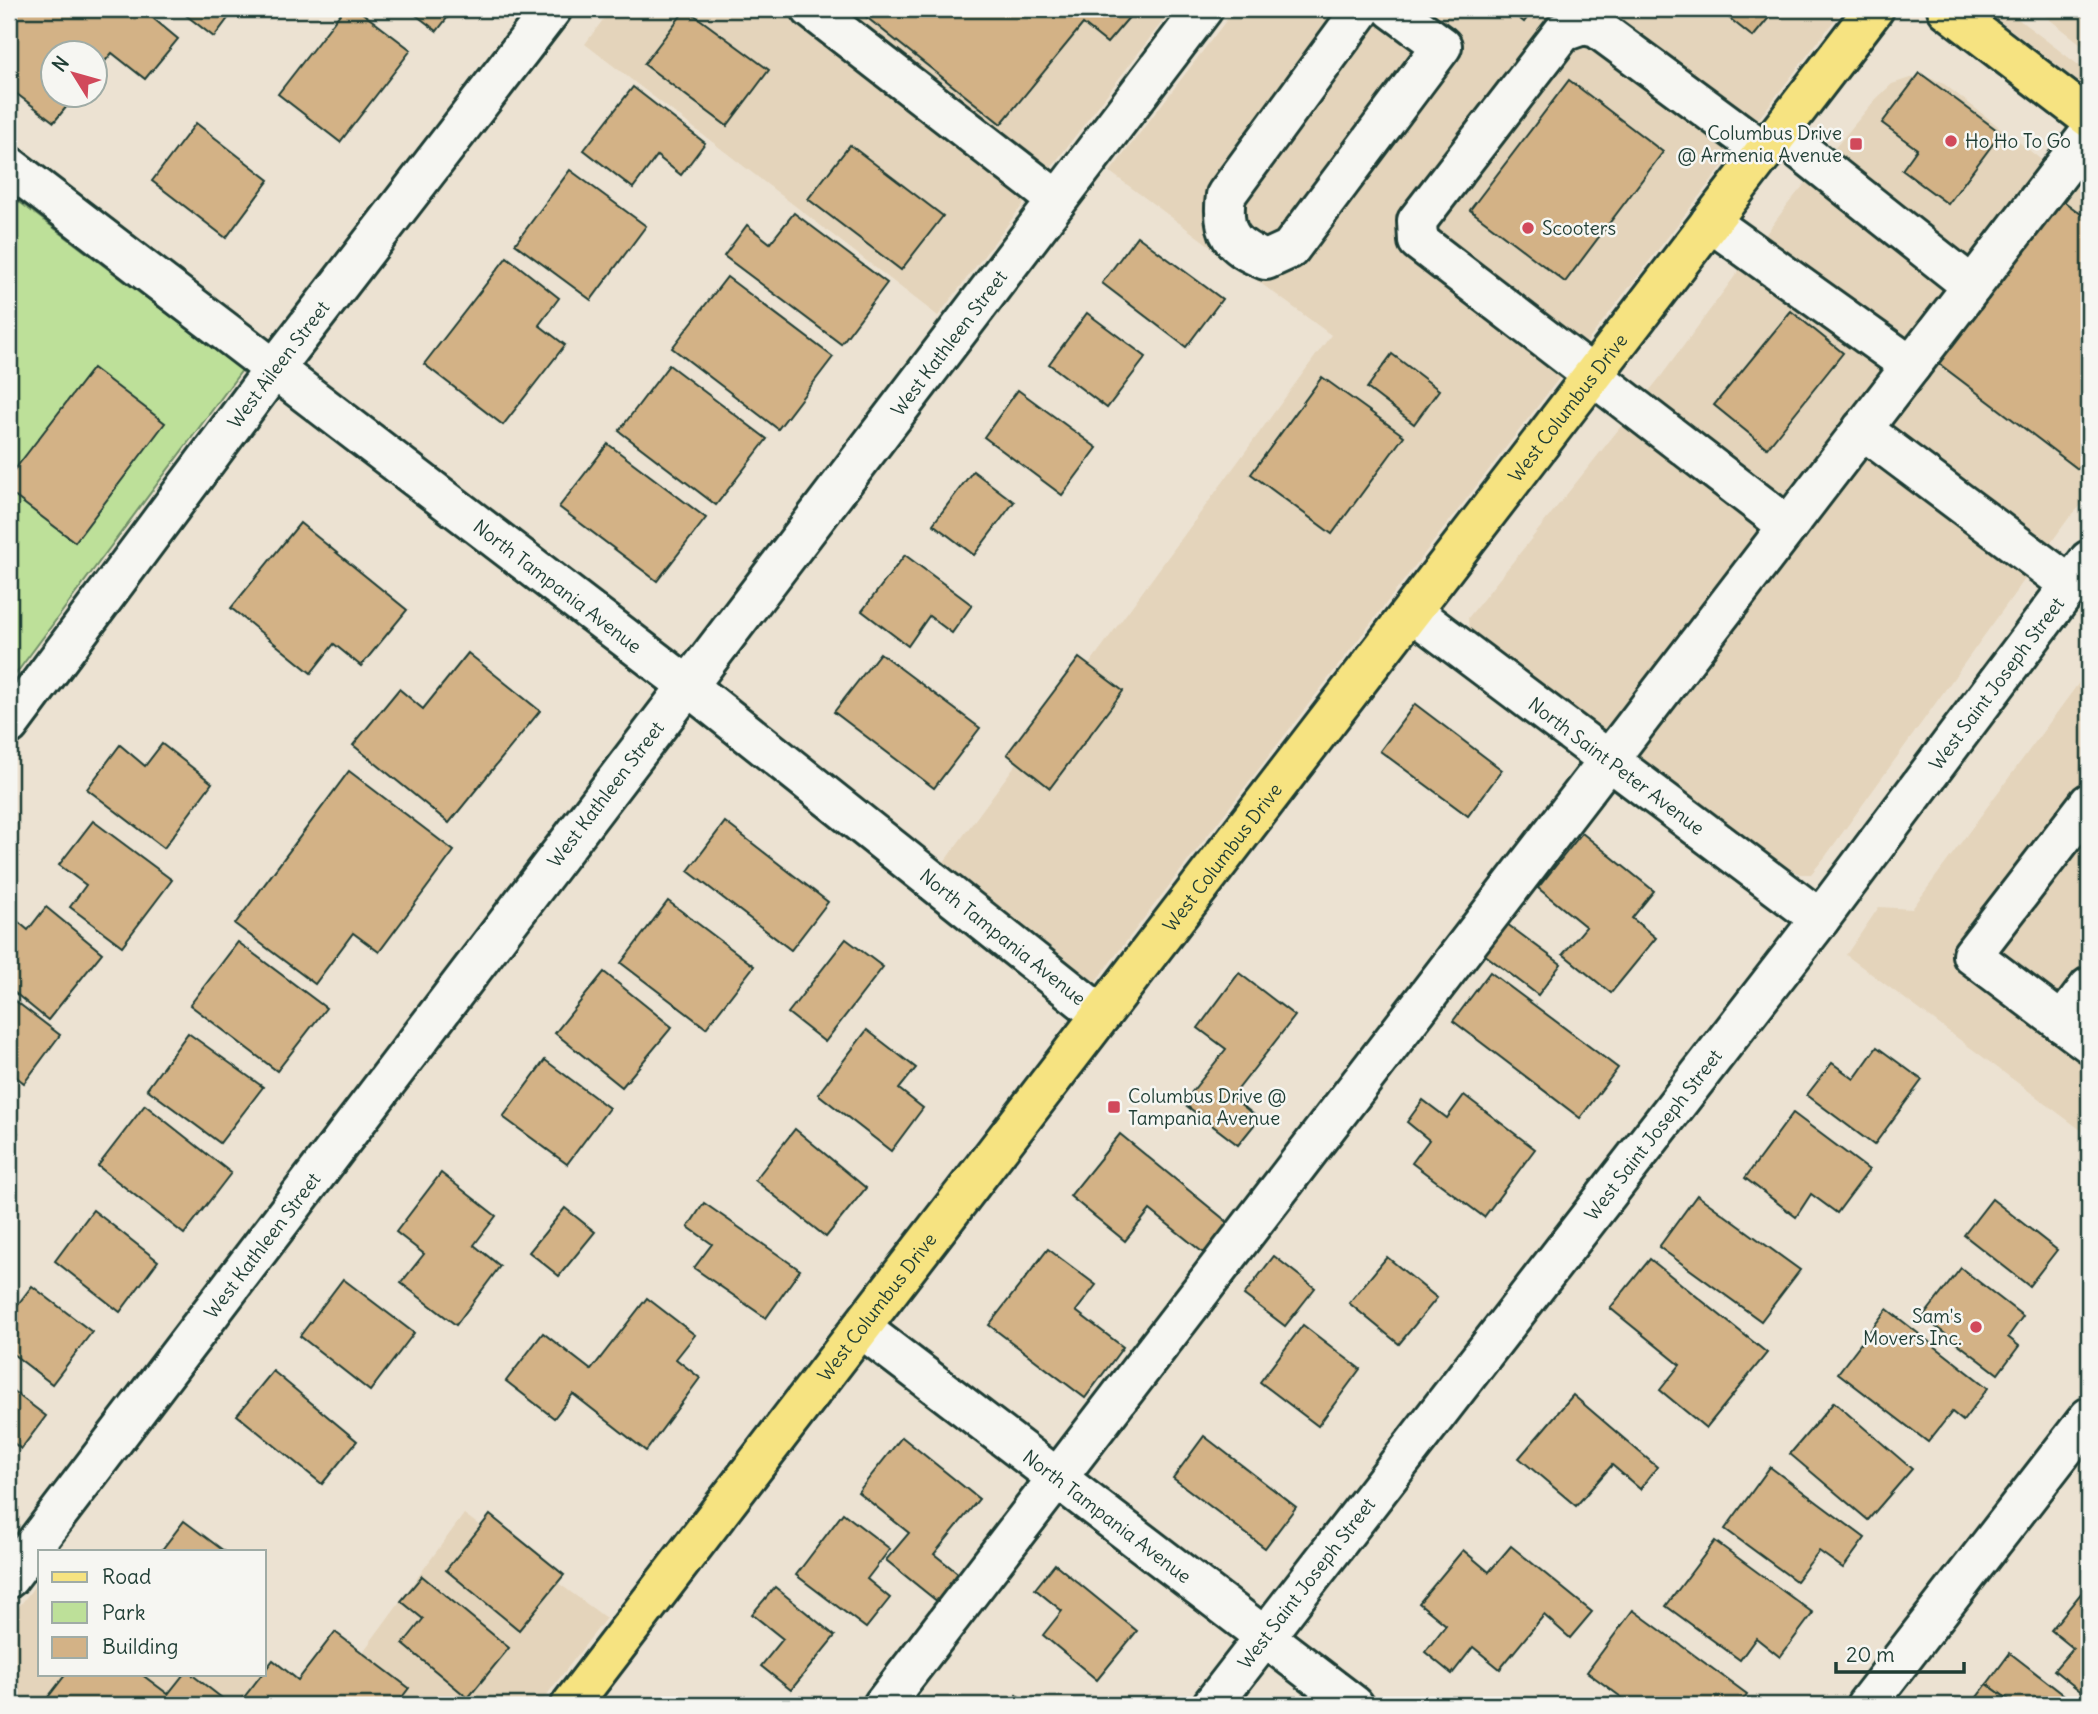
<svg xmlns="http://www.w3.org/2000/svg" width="2098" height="1714" font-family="Delius,sans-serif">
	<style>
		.built { fill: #e4d4bb }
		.green { fill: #bde099; stroke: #6e8e66; stroke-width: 2 }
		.building { fill: #d3b286; stroke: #1f3d34; stroke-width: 2 }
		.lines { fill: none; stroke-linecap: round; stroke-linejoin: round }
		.minor-casing { stroke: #1f3d34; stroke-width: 44 }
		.major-casing { stroke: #1f3d34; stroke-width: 44 }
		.minor { stroke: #f6f6f2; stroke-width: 38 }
		.major { stroke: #f6e381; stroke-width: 38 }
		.poi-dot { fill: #d1495b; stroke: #f6f6f2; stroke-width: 2.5 }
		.labels { text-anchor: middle; stroke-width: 5; stroke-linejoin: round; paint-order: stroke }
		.poi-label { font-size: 19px; fill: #1f3d34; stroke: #f6f6f2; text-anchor: start }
		.street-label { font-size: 19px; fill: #1f3d34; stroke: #f6f6f2 }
	</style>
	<rect width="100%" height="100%" fill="#ece2d2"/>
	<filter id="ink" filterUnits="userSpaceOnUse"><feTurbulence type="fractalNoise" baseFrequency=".0143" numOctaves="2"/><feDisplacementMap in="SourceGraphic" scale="14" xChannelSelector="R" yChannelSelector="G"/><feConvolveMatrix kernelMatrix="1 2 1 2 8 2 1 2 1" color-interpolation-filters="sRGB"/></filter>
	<g filter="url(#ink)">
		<g class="built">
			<polygon points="611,9 1172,9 938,316 585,44"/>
			<polygon points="1235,9 1843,9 1095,982 944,862 1331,335 1110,172"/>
			<polygon points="1984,9 2005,9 2089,73 2089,90"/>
			<polygon points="2036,9 2089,9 2089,50"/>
			<polygon points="1910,78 1930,78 1944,84 2089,197 2089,497 2068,519 1825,857 1811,874 1800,874 1768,858 1485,644 1469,628 1468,618 1662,375 1788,204 1875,100 1892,84"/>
			<polygon points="2089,669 2089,1136 1846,955 1879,907 1912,909"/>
			<polygon points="464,1514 606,1618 539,1705 324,1705"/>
			<polygon points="40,1579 40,1674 264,1674 264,1668 319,1705 9,1705 9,1620"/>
		</g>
		<polygon class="green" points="9,194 242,370 9,683"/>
		<g class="building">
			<polygon points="14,9 142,9 178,39 145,79 112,53 94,74 94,52 52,52 52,94 77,94 54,122 9,88 9,16"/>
			<polygon points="178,9 235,9 214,37"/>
			<polygon points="344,9 357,9 411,50 340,142 278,94"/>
			<polygon points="408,9 454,9 437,31"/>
			<polygon points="686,9 769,70 727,126 644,64"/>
			<polygon points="870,9 1124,9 1131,15 1107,43 1083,24 1001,124 865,16"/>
			<polygon points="1507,9 1534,9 1524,22"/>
			<polygon points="1718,9 1776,9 1753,37"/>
			<polygon points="1920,73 2001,133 1948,204 1902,170 1917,149 1882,123"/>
			<polygon points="1569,80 1663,152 1565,282 1470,210"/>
			<polygon points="633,87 705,143 681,175 657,156 633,188 584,150"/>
			<polygon points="196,123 269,180 226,238 152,181"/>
			<polygon points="850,145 943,216 901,270 808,199"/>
			<polygon points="570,170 646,226 591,300 515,244"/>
			<polygon points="2062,200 2089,220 2089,454 2078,469 1938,363"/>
			<polygon points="794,213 887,283 841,344 724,256 747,225 770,243"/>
			<polygon points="1137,236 1222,299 1186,347 1102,283"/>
			<polygon points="507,257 559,298 539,325 565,345 503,425 424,364"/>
			<polygon points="727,277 833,357 778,429 672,348"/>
			<polygon points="1791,311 1843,353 1767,448 1714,405"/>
			<polygon points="1087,313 1146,357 1107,408 1049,364"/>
			<polygon points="1392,354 1439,390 1414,424 1367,388"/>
			<polygon points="669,365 767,439 716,505 619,431"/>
			<polygon points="93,368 165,423 75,542 9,492 9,477"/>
			<polygon points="1322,377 1404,436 1332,534 1251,474"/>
			<polygon points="1018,390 1097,448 1062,495 984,437"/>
			<polygon points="608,444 706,518 657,581 559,507"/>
			<polygon points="973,471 1014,502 974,555 933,524"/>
			<polygon points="300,523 407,610 361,666 334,644 311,673 231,608"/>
			<polygon points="905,555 972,605 952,633 929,616 908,646 862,611"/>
			<polygon points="468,653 540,711 449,823 353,745 399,689 423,709"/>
			<polygon points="880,653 980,728 934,788 834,712"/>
			<polygon points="1079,658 1123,691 1050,788 1007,754"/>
			<polygon points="1415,704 1502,770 1468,816 1380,751"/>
			<polygon points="162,744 212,783 164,848 87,789 120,745 145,766"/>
			<polygon points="349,771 454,851 379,952 353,933 315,984 235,924"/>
			<polygon points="93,821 172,880 122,946 70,907 86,885 59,865"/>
			<polygon points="725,822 828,902 791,950 688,871"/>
			<polygon points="1582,833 1654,891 1632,918 1656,938 1611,993 1563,954 1586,927 1538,888"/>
			<polygon points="668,901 754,966 706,1028 621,963"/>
			<polygon points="46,907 102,953 48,1020 9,988 9,914 28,930"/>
			<polygon points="1507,924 1561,964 1538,995 1484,954"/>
			<polygon points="846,939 883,967 825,1042 788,1013"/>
			<polygon points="238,942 326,1008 277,1071 190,1005"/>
			<polygon points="604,972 672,1027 622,1087 555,1033"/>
			<polygon points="1490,972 1618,1068 1580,1118 1453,1021"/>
			<polygon points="1239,973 1295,1016 1232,1097 1259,1119 1238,1145 1183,1103 1226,1049 1198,1028"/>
			<polygon points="9,996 60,1035 24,1083 9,1071"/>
			<polygon points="867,1030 916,1068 899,1089 923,1108 891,1151 818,1094"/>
			<polygon points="188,1033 263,1087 220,1143 147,1089"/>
			<polygon points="1877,1047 1922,1080 1874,1145 1807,1095 1832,1063 1854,1079"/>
			<polygon points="545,1060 609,1108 567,1164 503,1117"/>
			<polygon points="1464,1095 1535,1149 1484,1217 1412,1163 1429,1140 1407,1122 1423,1100 1447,1118"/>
			<polygon points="145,1105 231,1173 184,1234 98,1166"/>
			<polygon points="1793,1113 1869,1170 1837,1213 1811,1194 1796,1217 1745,1178"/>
			<polygon points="9,1126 18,1133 9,1146"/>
			<polygon points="795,1129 866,1188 826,1237 755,1180"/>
			<polygon points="1120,1134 1231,1225 1206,1255 1150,1210 1125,1241 1070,1196"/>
			<polygon points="441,1173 496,1216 474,1245 500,1266 456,1325 401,1283 424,1254 396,1232"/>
			<polygon points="1697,1195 1800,1270 1761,1321 1659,1247"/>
			<polygon points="1992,1199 2057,1250 2029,1286 1964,1235"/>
			<polygon points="704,1203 800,1270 766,1318 694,1268 712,1244 688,1227"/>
			<polygon points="565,1208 595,1232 559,1276 529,1252"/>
			<polygon points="93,1210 158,1261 120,1312 55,1261"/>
			<polygon points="1048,1249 1096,1285 1076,1311 1123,1347 1085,1398 989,1325"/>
			<polygon points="1274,1256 1315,1288 1285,1326 1244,1295"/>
			<polygon points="1387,1257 1437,1298 1399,1344 1349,1303"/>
			<polygon points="1650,1259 1767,1353 1706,1428 1660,1390 1680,1365 1610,1308"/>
			<polygon points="1961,1268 2023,1316 2008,1337 2019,1346 1998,1374 1923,1317"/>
			<polygon points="343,1279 414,1333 370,1391 300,1336"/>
			<polygon points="32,1286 92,1332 52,1384 9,1351 9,1316"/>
			<polygon points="647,1298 695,1335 676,1359 700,1378 646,1451 573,1394 554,1418 506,1381 543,1333 591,1370"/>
			<polygon points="1887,1309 1988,1388 1963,1421 1952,1412 1928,1442 1838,1373"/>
			<polygon points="1303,1325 1360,1369 1318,1426 1260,1382"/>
			<polygon points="273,1371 357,1441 322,1484 237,1415"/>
			<polygon points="9,1388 46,1416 21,1449 9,1439"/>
			<polygon points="1573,1395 1657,1467 1640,1489 1612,1465 1576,1506 1519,1458"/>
			<polygon points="1834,1402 1912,1469 1868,1520 1790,1454"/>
			<polygon points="1204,1436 1296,1507 1265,1548 1173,1478"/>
			<polygon points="902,1437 979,1499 934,1554 960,1575 938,1602 886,1560 909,1533 858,1492"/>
			<polygon points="1770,1467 1865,1538 1843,1568 1819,1551 1796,1581 1725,1529"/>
			<polygon points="843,1513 890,1549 867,1579 890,1598 866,1628 796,1575"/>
			<polygon points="490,1515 564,1575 519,1630 446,1570"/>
			<polygon points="184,1521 224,1551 161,1551"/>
			<polygon points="1715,1541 1813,1613 1780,1657 1756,1638 1740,1660 1666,1606"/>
			<polygon points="1511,1546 1592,1612 1570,1638 1544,1615 1500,1669 1473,1647 1452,1674 1425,1652 1446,1625 1419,1603 1463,1550 1489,1572"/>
			<polygon points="1055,1564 1137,1631 1097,1680 1043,1635 1062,1611 1035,1589"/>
			<polygon points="422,1576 509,1648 468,1698 403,1644 423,1619 401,1601"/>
			<polygon points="2087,1586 2089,1587 2089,1698 2054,1670 2073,1648 2051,1630"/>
			<polygon points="775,1587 835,1636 791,1690 761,1666 783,1639 752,1614"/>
			<polygon points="1633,1610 1747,1694 1739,1705 1632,1705 1587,1672"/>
			<polygon points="335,1632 409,1688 396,1705 238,1705 273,1660 298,1680"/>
			<polygon points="2010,1653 2077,1705 2016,1705 1987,1684"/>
			<polygon points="66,1674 141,1674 168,1694 184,1674 191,1674 231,1705 42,1705"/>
			<polygon points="1987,1684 2016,1705 1971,1705"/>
			<polygon points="1017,1695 1030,1705 1009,1705"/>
		</g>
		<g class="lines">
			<g class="minor-casing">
				<g id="minor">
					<polyline points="811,9 1057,200"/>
					<path d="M1362,9l-136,186c-5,38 5,51 40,65l24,-11 152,-203 -50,-37"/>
					<polyline points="1779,133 1972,286"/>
					<polyline points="1765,152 1597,28 1583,25 1563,32 1417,221 1418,241 1788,526"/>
					<path id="s1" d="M9,166l679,520 413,329"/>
					<polyline points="1710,222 1911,366"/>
					<polyline points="1862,429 2070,585"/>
					<path id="s2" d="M1412,612l408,307"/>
					<path id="s3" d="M9,725l266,-357 277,-359"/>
					<polyline points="2089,803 1972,955 2089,1043"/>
					<polyline points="2062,1023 2089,987"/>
					<path id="s4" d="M861,1328l493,377"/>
					<path id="s5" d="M9,1578l1194,-1569"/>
					<polyline points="883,1705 2089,134"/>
					<path id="s6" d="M1212,1705l608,-786 269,-359"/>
					<polyline points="1866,1705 2089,1417"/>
				</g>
			</g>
			<g class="major-casing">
				<g id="major">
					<polyline points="1947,9 2089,118"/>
					<path id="s7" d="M571,1705l1303,-1696"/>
				</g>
			</g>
			<use href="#minor" class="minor"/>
			<use href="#major" class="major"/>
		</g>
	</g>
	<g class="poi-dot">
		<circle cx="1951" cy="141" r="7"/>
		<rect x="1849" y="137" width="14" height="14" rx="3.5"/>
		<circle cx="1528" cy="228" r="7"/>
		<rect x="1107" y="1100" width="14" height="14" rx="3.5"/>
		<circle cx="1976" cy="1327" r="7"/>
	</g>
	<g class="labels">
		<g class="poi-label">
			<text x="1842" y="140" text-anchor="end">Columbus Drive<tspan x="1842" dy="22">@ Armenia Avenue</tspan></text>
			<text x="1965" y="148">Ho Ho To Go</text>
			<text x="1542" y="235">Scooters</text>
			<text x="1128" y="1103">Columbus Drive @<tspan x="1128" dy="22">Tampania Avenue</tspan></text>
			<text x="1962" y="1323" text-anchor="end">Sam's<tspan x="1962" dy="22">Movers Inc.</tspan></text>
		</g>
		<g class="street-label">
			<text dy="7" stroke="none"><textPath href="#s5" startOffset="1552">West Kathleen Street</textPath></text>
			<text dy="7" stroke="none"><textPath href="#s3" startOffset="450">West Aileen Street</textPath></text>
			<text dy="7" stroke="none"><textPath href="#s7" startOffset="1636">West Columbus Drive</textPath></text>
			<text dy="7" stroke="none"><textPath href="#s1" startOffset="691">North Tampania Avenue</textPath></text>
			<text dy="7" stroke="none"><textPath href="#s6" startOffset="1288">West Saint Joseph Street</textPath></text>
			<text dy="7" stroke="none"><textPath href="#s2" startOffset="256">North Saint Peter Avenue</textPath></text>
			<text dy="7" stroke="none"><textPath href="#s5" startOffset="985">West Kathleen Street</textPath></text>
			<text dy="7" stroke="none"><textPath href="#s7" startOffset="1069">West Columbus Drive</textPath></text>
			<text dy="7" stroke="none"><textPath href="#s1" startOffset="1258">North Tampania Avenue</textPath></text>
			<text dy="7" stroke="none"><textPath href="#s6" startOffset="721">West Saint Joseph Street</textPath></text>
			<text dy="7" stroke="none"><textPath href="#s5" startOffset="418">West Kathleen Street</textPath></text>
			<text dy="7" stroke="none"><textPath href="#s7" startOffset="502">West Columbus Drive</textPath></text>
			<text dy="7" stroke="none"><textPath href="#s4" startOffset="310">North Tampania Avenue</textPath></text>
			<text dy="7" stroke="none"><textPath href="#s6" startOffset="154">West Saint Joseph Street</textPath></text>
		</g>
	</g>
	<rect width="2098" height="1714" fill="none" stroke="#f6f6f2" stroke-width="35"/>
	<rect x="18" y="18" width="2063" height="1679" fill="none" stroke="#1f3d34" stroke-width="2.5" filter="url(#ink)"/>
	<rect x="38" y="1550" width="228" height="126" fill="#f6f6f2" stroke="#a0aca6" stroke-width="2"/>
	<rect x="52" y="1572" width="35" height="10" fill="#f6e381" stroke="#a0aca6" stroke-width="2"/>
	<text x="102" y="1584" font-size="21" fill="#1f3d34">Road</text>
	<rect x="52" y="1602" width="35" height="21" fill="#bde099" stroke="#a0aca6" stroke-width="2"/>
	<text x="102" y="1620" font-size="21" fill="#1f3d34">Park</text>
	<rect x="52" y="1637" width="35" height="21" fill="#d3b286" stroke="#a0aca6" stroke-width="2"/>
	<text x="102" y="1654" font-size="21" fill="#1f3d34">Building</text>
	<g transform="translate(74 74) rotate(307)"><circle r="33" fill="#f6f6f2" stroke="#a0aca6" stroke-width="2"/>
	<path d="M0-5L12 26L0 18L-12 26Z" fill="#d1495b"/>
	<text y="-10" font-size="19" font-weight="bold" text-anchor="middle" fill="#1f3d34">N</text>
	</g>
	<path d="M1836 1662v10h128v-10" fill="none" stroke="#1f3d34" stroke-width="3.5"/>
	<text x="1846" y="1662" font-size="21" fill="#1f3d34" stroke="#f6f6f2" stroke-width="5" paint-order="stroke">20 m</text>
</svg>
